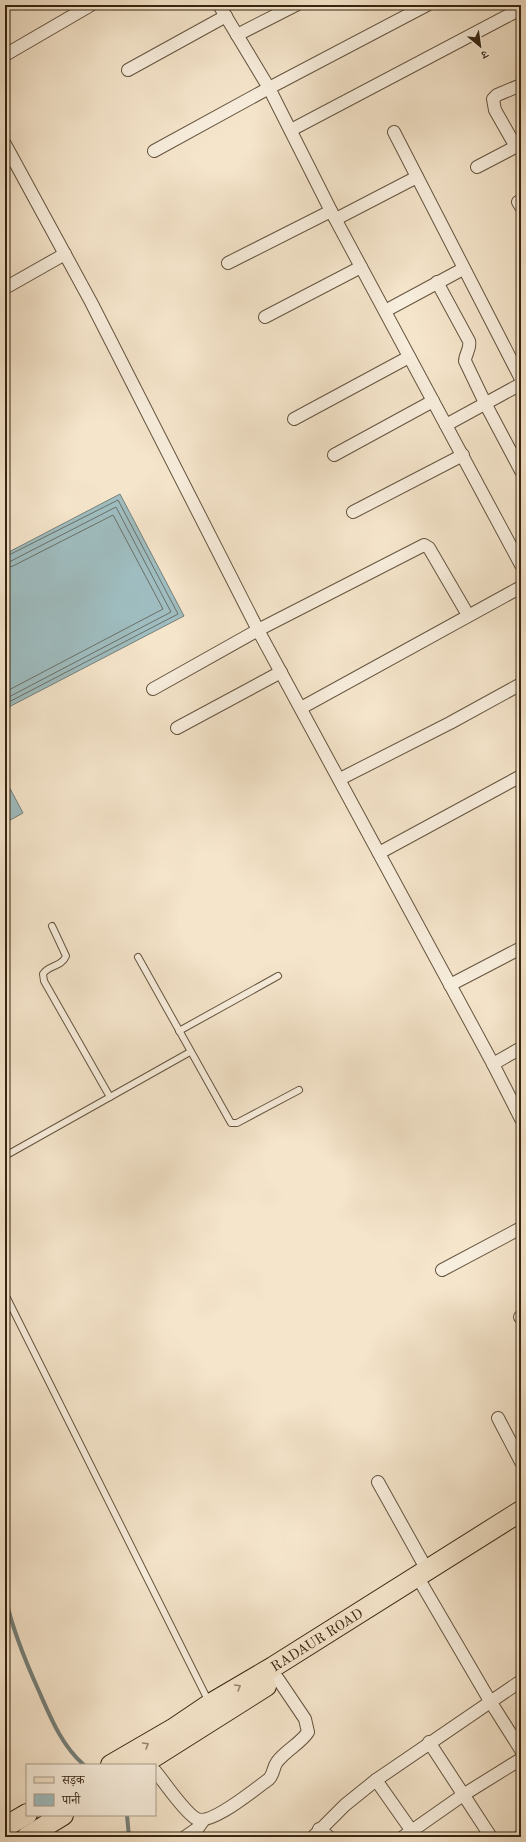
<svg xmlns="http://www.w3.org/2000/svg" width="526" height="1842" font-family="'Old Standard TT','Noto Serif Devanagari',serif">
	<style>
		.water { fill: #9fbdc0; stroke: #75807a }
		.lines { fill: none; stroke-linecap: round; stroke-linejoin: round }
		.shore { stroke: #6a7068; stroke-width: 1 }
		.stream { stroke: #75807a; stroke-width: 4 }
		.service-casing { stroke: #65543f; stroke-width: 8 }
		.minor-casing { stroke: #65543f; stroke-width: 14 }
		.primary-casing { stroke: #352410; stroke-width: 22 }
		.service { stroke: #f8eedd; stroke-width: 6 }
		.minor { stroke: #f8eedd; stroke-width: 12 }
		.primary { stroke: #f5e5cb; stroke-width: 20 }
		.oneway { stroke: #95846e }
		.labels { text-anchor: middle; stroke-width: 4; stroke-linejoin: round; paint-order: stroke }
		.street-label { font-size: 14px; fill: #352410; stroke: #f8eedd }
	</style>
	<rect width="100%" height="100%" fill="#f5e5cb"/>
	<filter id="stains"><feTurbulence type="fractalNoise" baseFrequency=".005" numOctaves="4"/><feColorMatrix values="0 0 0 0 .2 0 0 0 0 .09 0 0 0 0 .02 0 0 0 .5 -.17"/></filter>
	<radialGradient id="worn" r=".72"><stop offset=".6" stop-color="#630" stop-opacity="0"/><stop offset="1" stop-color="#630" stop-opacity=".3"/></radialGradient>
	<g class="water">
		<polygon points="120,494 184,616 5,709 5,554"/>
		<polygon points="5,779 23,813 5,823"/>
	</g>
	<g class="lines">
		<g class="shore">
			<polyline points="5,557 118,500 178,614 5,704"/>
			<polyline points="5,562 11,561 116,507 171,612 5,699"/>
			<polyline points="5,568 13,566 113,515 163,609 5,692"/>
		</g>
		<g class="stream">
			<polyline points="5,1511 8,1516 5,1539"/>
			<path d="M5,1596c7,32 19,62 33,93 12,27 23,56 46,76"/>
			<polyline points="127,1815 129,1837"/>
		</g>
		<g class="service-casing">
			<g id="service">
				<path d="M52,926l14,30c-4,11 -18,9 -23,18l1,7 66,116"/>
				<polyline points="138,957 231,1123 237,1123 299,1090"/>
				<polyline points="179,1031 278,976"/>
				<polyline points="5,1156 190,1052"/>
				<polyline points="5,1294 209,1702"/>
			</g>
		</g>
		<g class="minor-casing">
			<g id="minor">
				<polyline points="427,5 269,88 331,211 521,565"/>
				<polyline points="237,35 296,5"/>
				<polyline points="5,55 91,5"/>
				<polyline points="128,70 226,16"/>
				<polyline points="291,130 513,13"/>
				<polyline points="394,132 521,379"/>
				<polyline points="5,144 91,302 258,630 493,1064 521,1119"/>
				<polyline points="516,147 495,110 493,99 497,95 521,85"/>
				<polyline points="154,151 269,88 219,5"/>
				<polyline points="477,167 521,144"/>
				<polyline points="518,202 521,207"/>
				<polyline points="336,219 417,177"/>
				<polyline points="228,263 331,211"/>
				<path d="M437,282l32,59c2,8 -4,13 -4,20l21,44 35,66"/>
				<polyline points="5,288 65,254"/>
				<polyline points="385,311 463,269"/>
				<polyline points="265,317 361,267"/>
				<polyline points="294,419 409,357"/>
				<polyline points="446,425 521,384"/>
				<polyline points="334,455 433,401"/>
				<polyline points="353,512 463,455"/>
				<polyline points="153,689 258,630 424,545 429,548 468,615"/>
				<polyline points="301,708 521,587"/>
				<polyline points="177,728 281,672"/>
				<polyline points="340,779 450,723 521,684"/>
				<polyline points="379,853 521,776"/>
				<polyline points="450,985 521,948"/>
				<polyline points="493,1064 521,1048"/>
				<polyline points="442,1270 521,1228"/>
				<polyline points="520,1317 521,1316"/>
				<polyline points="498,1418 521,1462"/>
				<polyline points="378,1482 427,1570"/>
				<polyline points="417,1576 490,1701 521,1750"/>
				<polyline points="429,1742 491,1837"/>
				<path d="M155,1771c11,13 27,38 40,47 14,10 61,-30 74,-39 5,-5 4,-12 8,-17 9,-12 23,-18 31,-30l-3,-13 -27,-40"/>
				<polyline points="376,1780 416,1837"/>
				<polyline points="319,1829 329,1837"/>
				<polyline points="185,1837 198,1828 203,1821"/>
				<polyline points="313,1837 345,1805 376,1780 521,1681"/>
				<polyline points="403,1837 463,1795 521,1759"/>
				<polyline points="519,1837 521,1836"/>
			</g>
		</g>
		<g class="primary-casing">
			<g id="primary">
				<path id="s1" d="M111,1765l62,-36 37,-25 63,-37 248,-156"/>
				<polyline points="141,1765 266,1686"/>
				<polyline points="5,1827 27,1814"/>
				<polyline points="27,1837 63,1815"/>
			</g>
		</g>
		<use href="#service" class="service"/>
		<use href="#minor" class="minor"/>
		<use href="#primary" class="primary"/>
	</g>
	<defs><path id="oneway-chevron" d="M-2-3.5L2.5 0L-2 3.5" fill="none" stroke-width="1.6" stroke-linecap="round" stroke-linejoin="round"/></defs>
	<g class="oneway">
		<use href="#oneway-chevron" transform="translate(238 1687) rotate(-30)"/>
		<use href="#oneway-chevron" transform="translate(146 1745) rotate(-30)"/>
	</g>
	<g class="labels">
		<g class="street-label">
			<text dy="5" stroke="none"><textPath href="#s1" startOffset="241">RADAUR ROAD</textPath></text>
		</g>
	</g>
	<rect width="526" height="1842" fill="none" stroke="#f5e5cb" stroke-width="20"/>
	<rect x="6" y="6" width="514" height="1830" fill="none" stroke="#352410" stroke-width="2"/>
	<rect x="10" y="10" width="506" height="1822" fill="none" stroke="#352410"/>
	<rect x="26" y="1764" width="130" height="52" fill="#f8eedd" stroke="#aa9d8b"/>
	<rect x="34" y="1777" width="20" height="6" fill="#f5e5cb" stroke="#aa9d8b"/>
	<text x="62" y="1784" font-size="12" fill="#352410">सड़क</text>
	<rect x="34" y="1794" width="20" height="12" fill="#9fbdc0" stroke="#aa9d8b"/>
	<text x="62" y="1804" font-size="12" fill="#352410">पानी</text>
	<g transform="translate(480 46) rotate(151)" stroke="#f8eedd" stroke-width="3" paint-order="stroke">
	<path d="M0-3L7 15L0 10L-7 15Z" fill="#352410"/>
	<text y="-6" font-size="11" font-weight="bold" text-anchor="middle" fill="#352410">उ</text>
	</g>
	<rect width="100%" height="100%" filter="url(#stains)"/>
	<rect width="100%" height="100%" fill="url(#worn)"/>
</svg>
